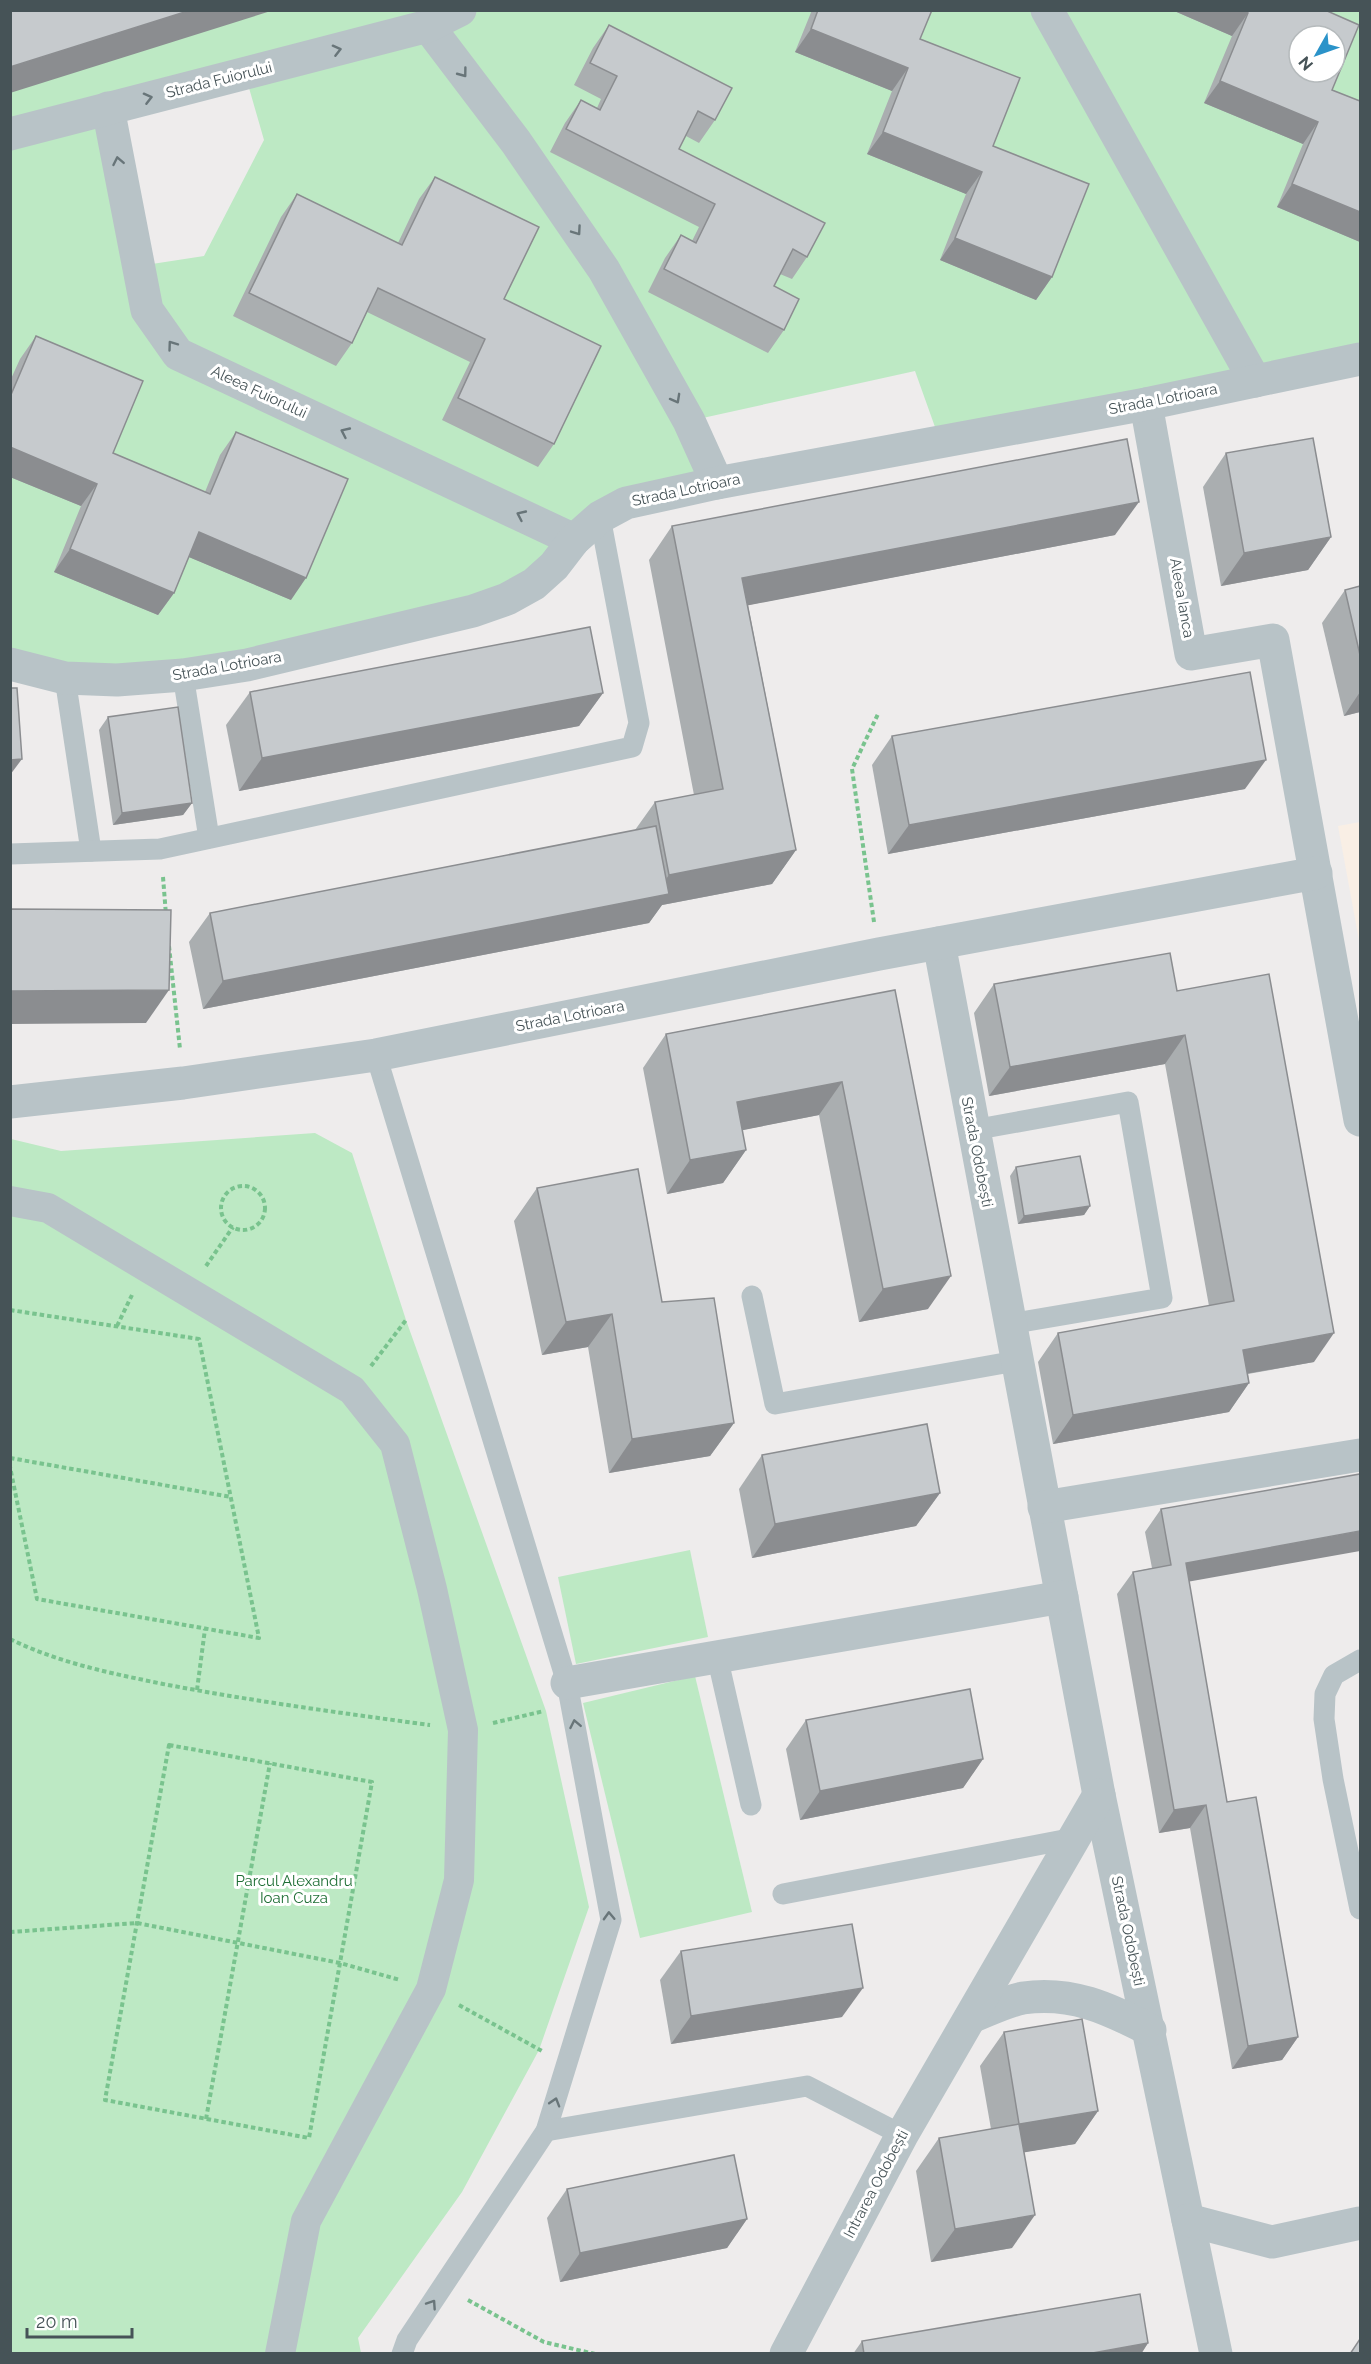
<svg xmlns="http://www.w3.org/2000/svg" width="1371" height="2364" font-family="Raleway,sans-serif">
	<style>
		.commercial { fill: #f9efe5 }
		.green { fill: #bde9c4; fill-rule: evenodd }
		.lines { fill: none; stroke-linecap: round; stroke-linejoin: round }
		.path { stroke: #79c38e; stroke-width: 4; stroke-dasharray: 4.5 3; stroke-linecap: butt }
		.service { stroke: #b8c3c7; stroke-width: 21 }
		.pedestrian { stroke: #b8c3c7; stroke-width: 30 }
		.minor { stroke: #b8c3c7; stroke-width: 33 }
		.wall { fill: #aaaeb0 }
		.shaded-wall { fill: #8b8d90 }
		.building { fill: #c6cacd; stroke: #8b8d90; stroke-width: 1.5; fill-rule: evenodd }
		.oneway { stroke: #687579 }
		.labels { text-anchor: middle; stroke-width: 6; stroke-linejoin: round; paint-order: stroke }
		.street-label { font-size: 15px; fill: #465357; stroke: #fff }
		.park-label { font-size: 15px; fill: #1f6f36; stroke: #fff }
	</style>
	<rect width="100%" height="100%" fill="#eeecec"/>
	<polygon class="commercial" points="1360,822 1360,946 1338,826"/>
	<g class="green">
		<path d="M10,11h1350v348l-420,82 -25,-70 -226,50 28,62 -91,20 -92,81 -287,81 -236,-1zM1299,36h36v36h-36zM245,74l19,66 -60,116 -65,10 -31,-158z"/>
		<polygon points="315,1133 352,1153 406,1320 546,1711 589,1907 539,2050 462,2192 358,2338 361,2353 11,2354 11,1139 61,1151"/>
		<polygon points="690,1550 708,1637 576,1664 558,1577"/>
		<polygon points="695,1676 752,1912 640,1938 583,1703"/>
	</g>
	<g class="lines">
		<g class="path">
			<polyline points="163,877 166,915"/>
			<polyline points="874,922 852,769 878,714"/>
			<polyline points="169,946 180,1049"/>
			<circle cx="243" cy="1208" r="22"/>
			<polyline points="206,1266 233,1227"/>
			<polyline points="10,1310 199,1339 259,1638 37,1599 10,1467"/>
			<polyline points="117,1326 132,1295"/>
			<polyline points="371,1366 406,1320"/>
			<polyline points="10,1458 231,1497"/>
			<path d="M10,1639c49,24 100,34 153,45 89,17 178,29 267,41"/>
			<polyline points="197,1690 205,1629"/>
			<polyline points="493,1723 544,1711"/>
			<polygon points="169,1745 372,1782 309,2138 105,2100"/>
			<polyline points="10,1932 137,1923 340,1963 400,1980"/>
			<polyline points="459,2005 542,2051"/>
			<polyline points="206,2119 270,1763"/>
			<polyline points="468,2300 544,2342 595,2354"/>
		</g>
		<g class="service">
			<polyline points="183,675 209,838"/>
			<polyline points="65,678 91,851"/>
			<polyline points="10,854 160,849 632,747 639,723 600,517"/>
			<polyline points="376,1055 567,1683 611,1920 546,2131 407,2340 402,2354"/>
			<polyline points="973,1130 1128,1102 1162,1298 1009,1324"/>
			<polyline points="752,1296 775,1404 1016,1361"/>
			<polyline points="717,1656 751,1805"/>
			<polyline points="1360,1660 1334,1675 1325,1694 1324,1719 1333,1779 1360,1909"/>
			<polyline points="783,1894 1074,1838"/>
			<polyline points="546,2131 807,2086 902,2135"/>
		</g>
		<polyline class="pedestrian" points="10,1201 48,1208 352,1390 395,1444 432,1589 463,1730 459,1880 431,1989 306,2221 280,2354"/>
		<g class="minor">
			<polyline points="1047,10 1255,381"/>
			<polyline points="428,26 516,142 604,270 689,421 717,483"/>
			<polyline points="108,108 147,310 178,354 574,540"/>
			<polyline points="10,134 428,26 460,10"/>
			<polyline points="1146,404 1191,654 1273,640 1360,1120"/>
			<polyline points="10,664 65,678 117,680 183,675 247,665 473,611 507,599 534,584 554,566 574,540 600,517 626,503 717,483 1146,404 1360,359"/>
			<polyline points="939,943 1099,1795 1216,2354"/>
			<polyline points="10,1102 183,1083 376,1055 879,954 1316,873"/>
			<polyline points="1044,1507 1360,1455"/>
			<polyline points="567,1683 1062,1597"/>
			<path d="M971,2017c16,-6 35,-16 52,-19 48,-7 85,10 127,32"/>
			<polyline points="1188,2220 1272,2242 1360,2223"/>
			<polyline points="786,2354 902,2135 1099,1795"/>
		</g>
	</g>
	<g class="wall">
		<polygon points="812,10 932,10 920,39 993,146 1052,277 1036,300 940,260 966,194 867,154 892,91 795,52"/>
		<polygon points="1172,10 1325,10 1332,90 1360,101 1360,242 1277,207 1303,144 1204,103 1232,36"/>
		<polygon points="609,25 715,120 699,143 686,136 679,149 807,257 792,279 780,274 774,286 784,330 768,353 648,292 665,258 681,235 692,241 699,227 550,152 565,123 581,100 597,108 601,99 574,85 593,48"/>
		<polygon points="435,177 504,299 554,444 538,467 442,420 470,362 367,312 352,343 336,366 233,316 281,217 297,194 398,243 419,199"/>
		<polygon points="36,336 113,453 205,492 220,455 236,432 291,600 189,557 174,593 158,615 54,572 81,506 10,477 10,381 20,359"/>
		<polygon points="1226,453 1331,537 1308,570 1221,586 1203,487"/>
		<polygon points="672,526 1115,535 748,605 796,850 772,884 662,905 649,923 203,1009 189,942 210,913 635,830 655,802 694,795 649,560"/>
		<polygon points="1360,586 1360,712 1344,716 1322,623 1345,590"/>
		<polygon points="250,692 603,693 579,726 239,791 226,725"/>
		<polygon points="108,717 192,803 183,815 113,825 99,730"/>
		<polygon points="892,736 1245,789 888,854 872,765"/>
		<polygon points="994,984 1177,991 1314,1362 1248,1374 1249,1383 1229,1412 1053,1444 1038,1362 1058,1333 1209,1306 1165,1064 989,1096 974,1013"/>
		<polygon points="895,990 928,1309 859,1322 819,1115 742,1130 746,1150 723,1183 667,1194 643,1068 666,1034"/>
		<polygon points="1016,1167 1090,1206 1084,1215 1018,1224 1010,1176"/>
		<polygon points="537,1188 662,1302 734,1423 710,1456 609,1473 588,1347 542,1355 514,1221"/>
		<polygon points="762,1455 940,1493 916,1526 752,1558 739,1489"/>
		<polygon points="1161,1509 1189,1582 1227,1802 1298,2037 1282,2060 1232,2069 1190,1828 1159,1833 1117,1594 1133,1572 1152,1568 1145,1532"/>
		<polygon points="806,1720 983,1759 963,1788 800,1820 786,1749"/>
		<polygon points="681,1951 842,2017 671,2044 660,1980"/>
		<polygon points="1004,2032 1098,2111 1075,2144 1024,2152 1012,2248 931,2262 916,2171 939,2138 991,2129 980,2066"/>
		<polygon points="567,2189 747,2219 727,2248 560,2282 547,2218"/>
		<polygon points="862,2341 1148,2343 1141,2354 853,2354"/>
	</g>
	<g class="shaded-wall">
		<polygon points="191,10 274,10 10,93 10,67"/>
		<polygon points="1172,10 1241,10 1248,13 1232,36"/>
		<polygon points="811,29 908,68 892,91 795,52"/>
		<polygon points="1220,81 1318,122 1303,144 1204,103"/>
		<polygon points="883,132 982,172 966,194 867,154"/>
		<polygon points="1292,184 1360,212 1360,242 1277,207"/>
		<polygon points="955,238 1052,277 1036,300 940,260"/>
		<polygon points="10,447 97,484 81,506 10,477"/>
		<polygon points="1139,502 1115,535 719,611 742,578"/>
		<polygon points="199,532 306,578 291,600 184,555"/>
		<polygon points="1331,537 1308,570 1221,586 1244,553"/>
		<polygon points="70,549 174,593 158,615 54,572"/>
		<polygon points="1360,692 1360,712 1344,716"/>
		<polygon points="603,693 579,726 239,791 262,758"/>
		<polygon points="22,759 10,775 10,760"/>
		<polygon points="1266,760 1245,789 888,854 909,825"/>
		<polygon points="192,803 183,815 113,825 122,813"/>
		<polygon points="796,850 772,884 662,905 649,923 203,1009 223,981 653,897 669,875"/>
		<polygon points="169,990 146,1023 10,1024 10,991"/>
		<polygon points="1185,1035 1165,1064 989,1096 1010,1067"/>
		<polygon points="842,1082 819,1115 713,1136 737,1102"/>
		<polygon points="746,1150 723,1183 667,1194 690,1160"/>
		<polygon points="1090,1206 1084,1215 1018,1224 1024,1216"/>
		<polygon points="951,1276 928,1309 859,1322 883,1289"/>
		<polygon points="612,1314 588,1347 542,1355 566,1322"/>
		<polygon points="1334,1333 1314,1362 1222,1378 1243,1350"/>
		<polygon points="1249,1383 1229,1412 1053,1444 1073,1415"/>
		<polygon points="734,1423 710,1456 609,1473 632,1439"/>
		<polygon points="940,1493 916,1526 752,1558 775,1524"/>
		<polygon points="1360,1531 1360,1551 1170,1585 1186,1563"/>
		<polygon points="983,1759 963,1788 800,1820 820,1791"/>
		<polygon points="1206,1805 1190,1828 1159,1833 1174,1810"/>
		<polygon points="863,1988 842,2017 671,2044 691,2016"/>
		<polygon points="1298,2037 1282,2060 1232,2069 1248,2046"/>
		<polygon points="1098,2111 1075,2144 996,2157 1019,2124"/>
		<polygon points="1035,2215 1012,2248 931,2262 955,2229"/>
		<polygon points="747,2219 727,2248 560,2282 580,2253"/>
		<polygon points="1148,2343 1141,2354 1087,2354"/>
	</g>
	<g class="building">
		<polygon points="10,10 191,10 10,67"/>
		<polygon points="818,10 932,10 920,39 1020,78 993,146 1089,184 1052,277 955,238 982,172 883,132 908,68 811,29"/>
		<path d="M1241,10h84l34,15 -27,65 28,11v111l-68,-28 26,-62 -98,-41 28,-68zM1299,36h36v36h-36z"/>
		<polygon points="609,25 732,88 715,120 698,111 679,149 825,223 807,257 793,249 774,286 799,299 784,330 664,269 681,235 696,243 715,204 566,129 581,100 600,110 617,76 590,63"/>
		<polygon points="435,177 539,227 504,299 601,346 554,444 458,398 485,339 378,288 352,343 249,293 297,194 402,245"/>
		<polygon points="36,336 143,381 113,453 210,494 236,432 348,479 306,578 199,532 174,593 70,549 97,484 10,447 10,397"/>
		<polygon points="1313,438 1331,537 1244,553 1226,453"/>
		<polygon points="1127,439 1139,502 742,578 796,850 669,875 655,802 723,789 672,526"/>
		<polygon points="1360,586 1360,655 1345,590"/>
		<polygon points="590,627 603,693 262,758 250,692"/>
		<polygon points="1250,672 1266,760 909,825 892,736"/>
		<polygon points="10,688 17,688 22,759 10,760"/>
		<polygon points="178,707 192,803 122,813 108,717"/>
		<polygon points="656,826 669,894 223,981 210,913"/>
		<polygon points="10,909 171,910 169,990 10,991"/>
		<polygon points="1170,953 1177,991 1269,974 1334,1333 1243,1350 1249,1383 1073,1415 1058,1333 1234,1301 1185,1035 1010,1067 994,984"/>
		<polygon points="895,990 951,1276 883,1289 842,1082 737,1102 746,1150 690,1160 666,1034"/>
		<polygon points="1080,1156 1090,1206 1024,1216 1016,1167"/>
		<polygon points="638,1169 662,1302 714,1298 734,1423 632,1439 612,1314 566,1322 537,1188"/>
		<polygon points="927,1424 940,1493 775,1524 762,1455"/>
		<polygon points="1360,1474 1360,1531 1186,1563 1227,1802 1256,1797 1298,2037 1248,2046 1206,1805 1174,1810 1133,1572 1171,1565 1161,1509"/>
		<polygon points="970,1689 983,1759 820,1791 806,1720"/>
		<polygon points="852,1924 863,1988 691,2016 681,1951"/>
		<polygon points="1082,2019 1098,2111 1019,2124 1035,2215 955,2229 939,2138 1019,2124 1004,2032"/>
		<polygon points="734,2155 747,2219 580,2253 567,2189"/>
		<polygon points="1140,2294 1148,2343 1087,2354 864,2354 862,2341"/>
		<polygon points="1360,2339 1360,2354 1350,2354"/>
	</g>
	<defs><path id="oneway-chevron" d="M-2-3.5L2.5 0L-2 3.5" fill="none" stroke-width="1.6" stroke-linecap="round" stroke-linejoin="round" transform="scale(1.5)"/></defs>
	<g class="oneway">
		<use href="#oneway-chevron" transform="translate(337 50) rotate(-14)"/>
		<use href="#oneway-chevron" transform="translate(463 73) rotate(53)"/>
		<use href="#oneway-chevron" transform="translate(148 98) rotate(-14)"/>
		<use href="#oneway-chevron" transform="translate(118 161) rotate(-101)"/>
		<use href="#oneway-chevron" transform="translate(577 231) rotate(55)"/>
		<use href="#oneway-chevron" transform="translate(172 345) rotate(-126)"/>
		<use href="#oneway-chevron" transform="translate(676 399) rotate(61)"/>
		<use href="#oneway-chevron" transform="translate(345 432) rotate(-155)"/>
		<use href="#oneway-chevron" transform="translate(521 515) rotate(-155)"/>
		<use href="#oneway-chevron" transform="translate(575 1724) rotate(-101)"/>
		<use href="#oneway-chevron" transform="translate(609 1916) rotate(-92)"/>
		<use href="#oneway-chevron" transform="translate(555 2102) rotate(-73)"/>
		<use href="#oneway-chevron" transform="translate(432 2304) rotate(-56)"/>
	</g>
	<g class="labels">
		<g class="street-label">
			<text transform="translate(219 80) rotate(-14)" y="5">Strada Fuiorului</text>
			<text transform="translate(259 392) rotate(25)" y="5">Aleea Fuiorului</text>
			<text transform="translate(1163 399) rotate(-11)" y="5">Strada Lotrioara</text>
			<text transform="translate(686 490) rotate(-12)" y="5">Strada Lotrioara</text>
			<text transform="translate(1182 598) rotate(80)" y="5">Aleea Ianca</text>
			<text transform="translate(227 666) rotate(-10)" y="5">Strada Lotrioara</text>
			<text transform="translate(570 1016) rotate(-11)" y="5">Strada Lotrioara</text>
			<text transform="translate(977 1152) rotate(79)" y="5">Strada Odobești</text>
			<text transform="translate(1128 1931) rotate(78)" y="5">Strada Odobești</text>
			<text transform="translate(876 2184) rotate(-62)" y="5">Intrarea Odobești</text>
		</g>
		<g class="park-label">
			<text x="294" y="1886">Parcul Alexandru<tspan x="294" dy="17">Ioan Cuza</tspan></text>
		</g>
	</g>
	<rect width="1371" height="2364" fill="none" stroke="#465357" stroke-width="24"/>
	<g transform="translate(1317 54) rotate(230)"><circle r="28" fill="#ffffff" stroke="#b5babc" stroke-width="1.5"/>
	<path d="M0-4.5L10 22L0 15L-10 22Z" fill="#2b93c9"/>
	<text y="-9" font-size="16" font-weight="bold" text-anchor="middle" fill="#465357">N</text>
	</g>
	<path d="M27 2328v9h105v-9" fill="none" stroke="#465357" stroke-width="3"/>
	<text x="36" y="2328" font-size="18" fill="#465357" stroke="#ffffff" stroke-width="4.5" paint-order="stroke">20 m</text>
</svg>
